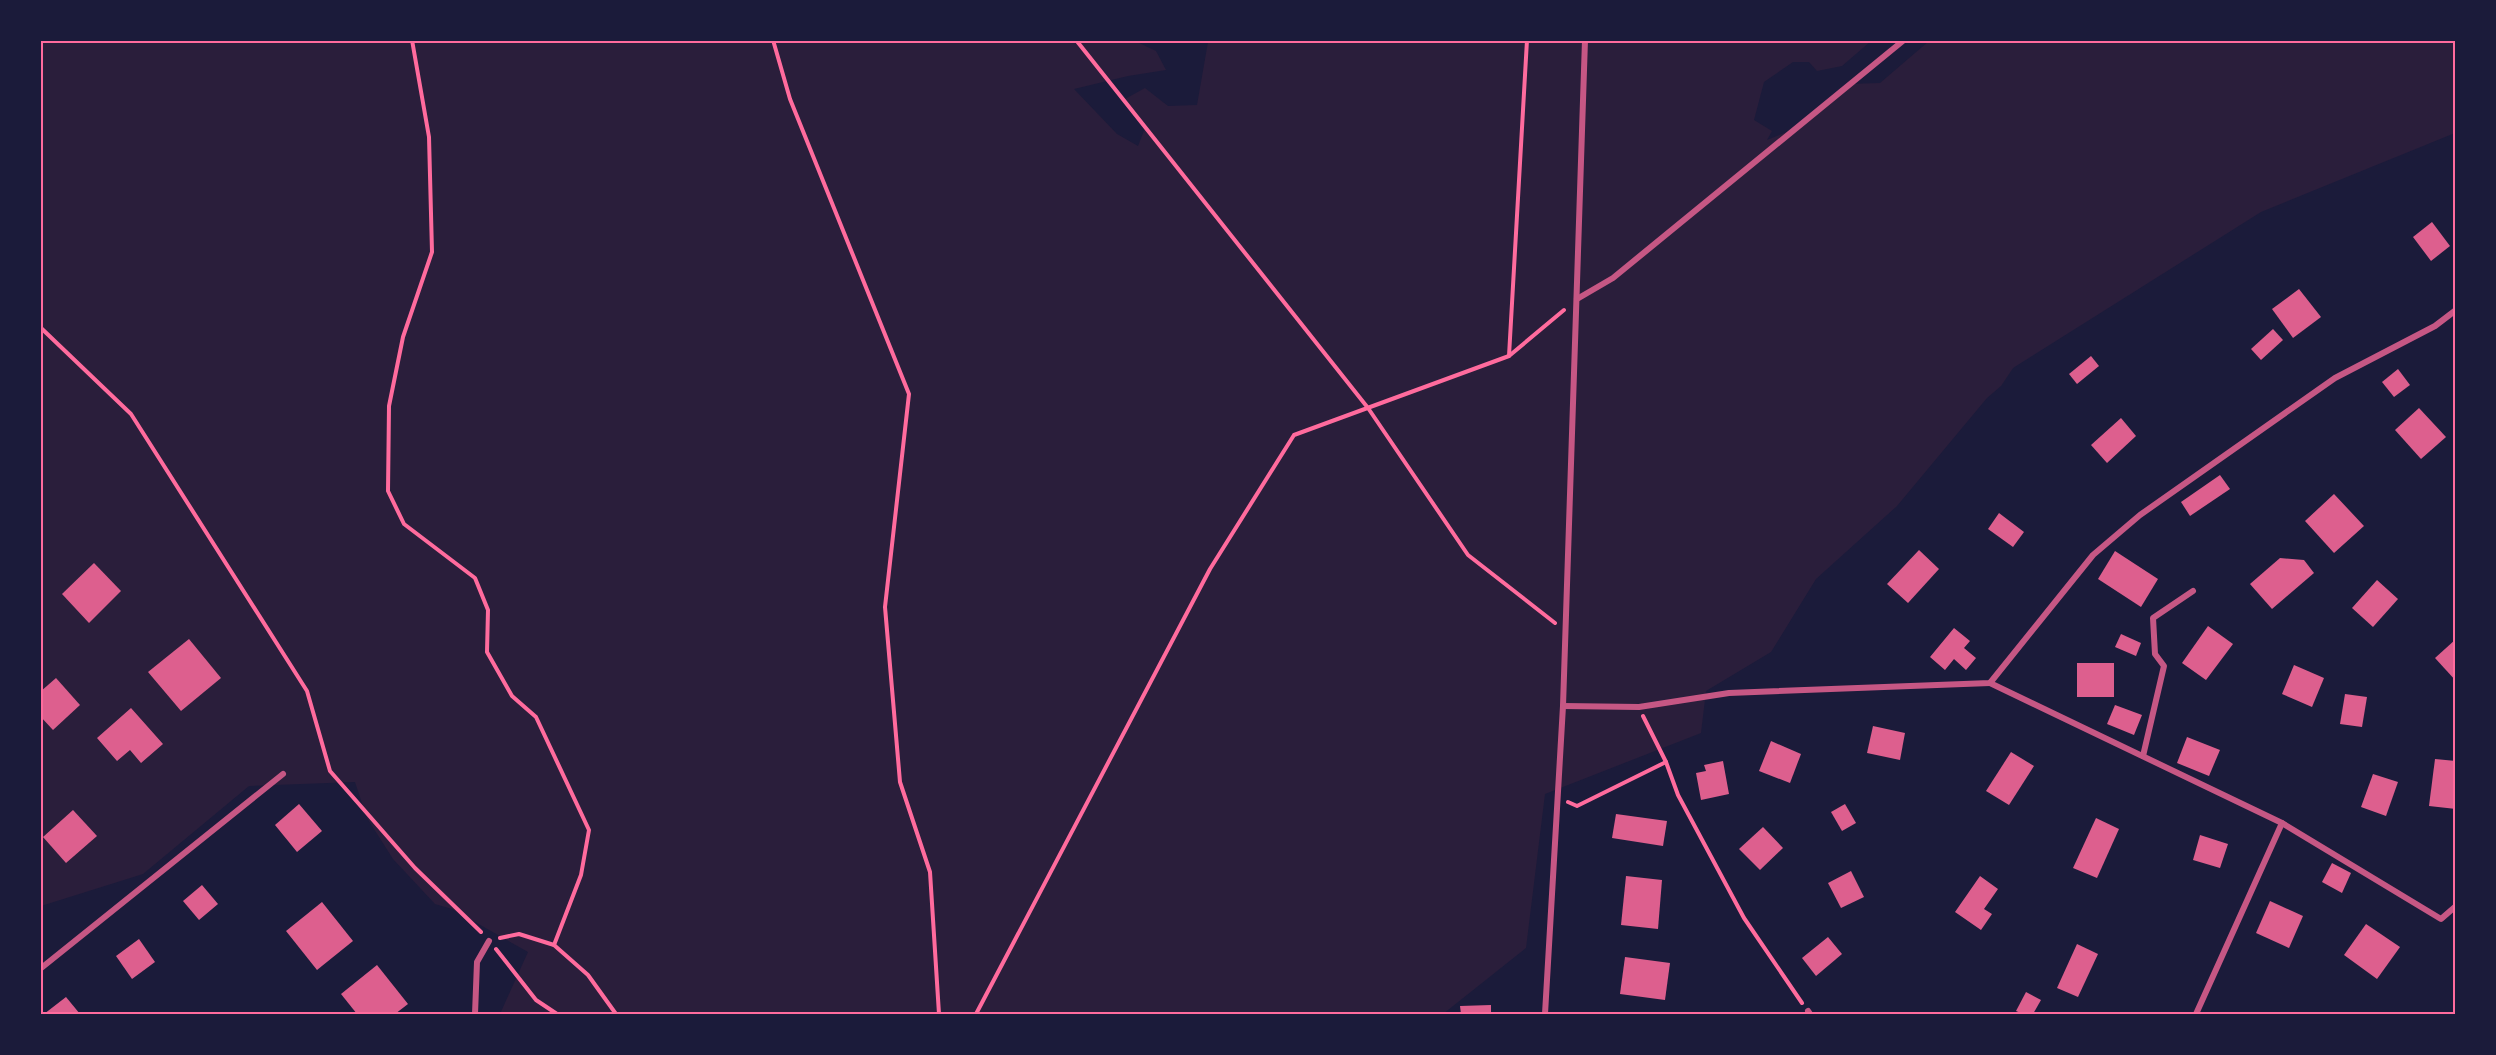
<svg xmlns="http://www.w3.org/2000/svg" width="2496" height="1055" font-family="'DM Sans',sans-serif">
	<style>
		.green { fill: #2a1e3b }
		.building { fill: #dd5f8e }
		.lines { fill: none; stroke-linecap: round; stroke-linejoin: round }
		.path { stroke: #ff6b9d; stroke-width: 4 }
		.minor { stroke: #c65784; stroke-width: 6 }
		.neatline { fill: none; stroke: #ff6b9d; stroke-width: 2 }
	</style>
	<rect width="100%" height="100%" fill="#1b1b3a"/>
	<polygon class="green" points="41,41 1135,41 1156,51 1166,70 1128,76 1074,89 1117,134 1138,146 1145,128 1125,99 1145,88 1168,106 1197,105 1208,42 1206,41 1871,41 1842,66 1817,71 1809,62 1793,62 1764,82 1754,120 1772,131 1767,140 1799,127 1848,84 1880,83 1929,41 2455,41 2455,133 2261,212 2013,368 2001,386 1987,398 1897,506 1816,579 1771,652 1706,691 1701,733 1545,794 1526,948 1443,1014 500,1014 528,952 452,909 435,904 393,859 367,818 355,782 249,786 143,874 41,906"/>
	<g class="building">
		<polygon points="2432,222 2450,246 2431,261 2413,237"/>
		<polygon points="2299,289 2321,317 2293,338 2272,309"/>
		<polygon points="2273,329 2283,340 2261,360 2251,349"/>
		<polygon points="2091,356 2099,366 2077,384 2069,374"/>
		<polygon points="2398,369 2410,385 2394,397 2382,382"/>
		<polygon points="2419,408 2446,437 2421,459 2395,430"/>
		<polygon points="2121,418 2136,436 2107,463 2091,445"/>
		<polygon points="2220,475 2230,489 2190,516 2181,502"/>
		<polygon points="2334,494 2364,526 2334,553 2305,521"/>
		<polygon points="1999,513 2024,532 2013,547 1988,529"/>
		<polygon points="1919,550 1939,569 1908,603 1887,584"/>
		<polygon points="2115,551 2158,579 2141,607 2098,579"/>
		<polygon points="2280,558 2304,560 2314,573 2272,609 2250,584"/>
		<polygon points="94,563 121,591 89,623 62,594"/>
		<polygon points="2377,580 2398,599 2373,627 2352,608"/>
		<polygon points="2208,626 2233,644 2206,680 2182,663"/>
		<polygon points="1954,628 1970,641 1964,648 1976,658 1966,670 1954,659 1945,670 1930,657"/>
		<polygon points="2121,634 2141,643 2136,656 2115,647"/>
		<polygon points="189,639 221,678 181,711 148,672"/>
		<polygon points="2456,639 2456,681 2435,658"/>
		<rect x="2077" y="663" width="37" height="34"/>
		<polygon points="2294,665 2324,678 2312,707 2282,694"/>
		<polygon points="56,678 80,705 53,730 40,716 40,692"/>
		<polygon points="2345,694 2367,697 2362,727 2340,724"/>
		<polygon points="2115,705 2142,715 2134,735 2107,724"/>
		<polygon points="131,708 163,744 141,763 130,750 117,761 97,738"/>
		<polygon points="1873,726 1905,733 1900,760 1867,753"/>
		<polygon points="2187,737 2220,750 2209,776 2177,763"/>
		<polygon points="1771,741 1801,754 1790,783 1759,771"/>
		<polygon points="2011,752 2034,766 2009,805 1986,791"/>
		<polygon points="2435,759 2456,761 2456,809 2429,806"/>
		<polygon points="1723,761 1729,794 1701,800 1696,773 1706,771 1704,765"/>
		<polygon points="2373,774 2398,782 2386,816 2361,807"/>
		<polygon points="299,804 322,831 297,852 275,825"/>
		<polygon points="1845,804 1856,823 1842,831 1831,812"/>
		<polygon points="73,810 97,836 66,863 43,837"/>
		<polygon points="1616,814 1667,821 1663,846 1612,838"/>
		<polygon points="2096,818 2119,829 2097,878 2073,868"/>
		<polygon points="1763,827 1783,848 1760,870 1739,849"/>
		<polygon points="2200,835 2228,844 2220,868 2193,860"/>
		<polygon points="2332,863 2351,873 2342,893 2322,882"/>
		<polygon points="1851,871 1864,897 1841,908 1828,883"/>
		<polygon points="1626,876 1662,880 1658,929 1621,925"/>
		<polygon points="1980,876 1998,889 1984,909 1992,914 1981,930 1955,912"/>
		<polygon points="202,885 218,904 199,920 183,901"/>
		<polygon points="2270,901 2303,916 2289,948 2256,933"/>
		<polygon points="322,902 353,941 317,970 286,931"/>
		<polygon points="2366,924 2400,947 2377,979 2344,955"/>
		<polygon points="1828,937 1842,954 1816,976 1802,958"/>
		<polygon points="139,939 155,962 132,979 116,956"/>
		<polygon points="2077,944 2098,954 2078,997 2057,988"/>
		<polygon points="1625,957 1670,963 1665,1000 1620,994"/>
		<polygon points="377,965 408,1004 395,1014 357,1014 341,994"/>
		<polygon points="2026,992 2041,1000 2033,1014 2023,1014 2016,1011"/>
		<polygon points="66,997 80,1014 44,1014"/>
		<polygon points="1491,1005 1491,1014 1461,1014 1460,1006"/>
	</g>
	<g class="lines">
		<g class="path">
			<polyline points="412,40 429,137 432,252 403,337 389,406 388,491 404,524 475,578 488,610 487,652 512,696 536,717 589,830 581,875 554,945 588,975 616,1014"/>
			<polyline points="773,40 790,99 909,394 885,607 900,782 930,872 939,1014"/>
			<polyline points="1076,40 1368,408 1468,555 1555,623"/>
			<polyline points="40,327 131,414 307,691 330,771 415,868 481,932"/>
			<polyline points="1509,356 1527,40"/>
			<polyline points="1643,716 1666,762 1678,795 1744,918 1802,1003"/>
			<polyline points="1568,802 1577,806 1666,762"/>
			<polyline points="500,938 519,934 554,945"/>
			<polyline points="496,949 536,1000 557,1014"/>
			<polyline points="976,1014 1210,569 1294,435 1509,356 1564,310"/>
		</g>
		<g class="minor">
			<polyline points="1577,299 1613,278 1904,40"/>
			<polyline points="1990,683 2282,823 2441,919 2456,906"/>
			<polyline points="1563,706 1639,707 1729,693 1990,683 2093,555 2140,515 2335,378 2435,326 2456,310"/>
			<polyline points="2143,756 2164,666 2155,654 2153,618 2193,591"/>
			<polyline points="40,969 283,774"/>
			<polyline points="1808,1011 1810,1014"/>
			<polyline points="475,1014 477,962 489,941"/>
			<polyline points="1545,1014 1563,706 1585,40"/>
			<polyline points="2196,1014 2282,823"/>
		</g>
	</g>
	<rect width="2496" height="1055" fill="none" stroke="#1b1b3a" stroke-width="84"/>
	<rect x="42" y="42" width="2412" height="971" class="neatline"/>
</svg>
